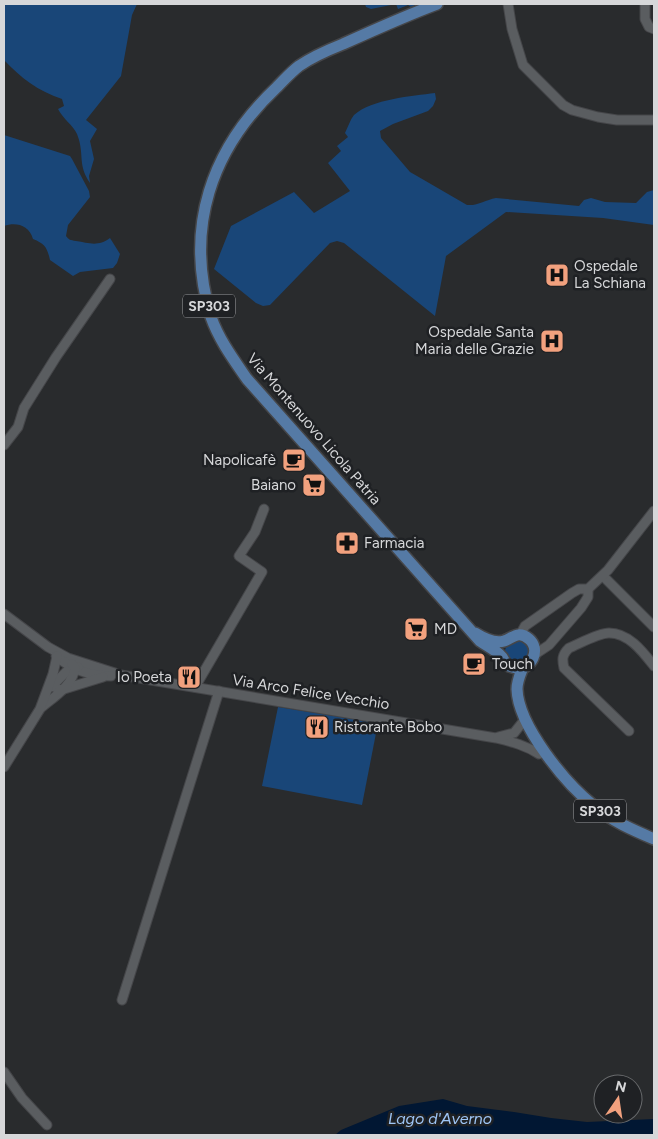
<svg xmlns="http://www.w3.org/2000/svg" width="658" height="1139" font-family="Figtree,sans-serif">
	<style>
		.green { fill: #194678 }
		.water { fill: #011733 }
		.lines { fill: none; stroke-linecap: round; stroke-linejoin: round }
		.minor-casing { stroke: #454649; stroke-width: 11 }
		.major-casing { stroke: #454649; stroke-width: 14 }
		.minor { stroke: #5a5d60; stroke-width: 9 }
		.major { stroke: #557aa5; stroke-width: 11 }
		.labels { text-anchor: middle; stroke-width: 5; stroke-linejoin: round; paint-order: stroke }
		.shield { fill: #1f2124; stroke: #9fa0a3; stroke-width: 1 }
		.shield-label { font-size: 14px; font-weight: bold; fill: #d6d7d9 }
		.poi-label { font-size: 15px; fill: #d6d7d9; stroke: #1f2124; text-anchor: start }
		.street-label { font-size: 15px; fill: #d6d7d9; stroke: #1f2124 }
		.water-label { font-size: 16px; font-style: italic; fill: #9ec5f5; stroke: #1f2124 }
	</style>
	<rect width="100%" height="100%" fill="#292b2d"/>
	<g class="green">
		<path d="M4,4h133l-5,11 -11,61 -35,44 11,9 -7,12 4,18 -5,17 1,7c-13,-19 -5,-29 -13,-49 -4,-9 -14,-15 -19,-25l6,-3 -2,-7c-24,-8 -41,-21 -58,-39z"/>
		<polygon points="365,4 418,4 411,7 408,5 398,9 396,4 371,9 366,7"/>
		<path d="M435,93l1,6 -3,7 -5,5 -35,13 -13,7 1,7 29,34 7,4 50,29c11,1 18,-5 29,-7l83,8 5,-6 7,-2 14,4 31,1 11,-11 7,-2v35l-51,-7 -97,-6 -60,44 -11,60 -91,-73 -7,-2 -7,2 -60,62 -7,1 -7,-3 -42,-34 17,-43 63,-34 20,21 36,-22 -22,-28 13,-12 -4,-5 11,-9 -3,-4c3,-6 5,-13 9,-18 18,-16 58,-19 81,-22z"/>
		<path d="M4,135l66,21 2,3 17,32 1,6 -22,28 -2,11c3,4 4,4 10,5 13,2 22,6 34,-3l10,16 -3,9 -4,5 -33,4 -7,4 -23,-16c-3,-13 -5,-16 -17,-21 -4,-14 -17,-17 -29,-13z"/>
		<circle cx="517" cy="652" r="12"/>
		<polygon points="278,707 378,723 362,805 262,786"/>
	</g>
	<polygon class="water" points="443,1099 467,1106 514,1112 551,1118 587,1122 654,1119 654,1135 335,1135 341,1130 399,1106"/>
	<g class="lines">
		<g class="minor-casing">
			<g id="minor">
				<polyline points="508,4 512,29 523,65 563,105 572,110 598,117 617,120 654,120"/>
				<polyline points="645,4 645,19 649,27 654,29"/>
				<polyline points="4,445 18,427 24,408 56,357 110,279"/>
				<polyline points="603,576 654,627"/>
				<path d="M4,614l44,33 20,11 53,17 375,63c16,4 29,7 43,16"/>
				<polyline points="520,635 525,626 572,593 579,589 588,589 608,570 654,511"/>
				<polyline points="534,655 549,645 581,608 588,597 588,589"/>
				<path d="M56,656c15,13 35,20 55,20"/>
				<path d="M53,677c-1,6 1,12 8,13l42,-13"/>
				<polyline points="51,687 66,672 78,667"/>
				<polyline points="195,687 262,572 239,556 255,532 264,509"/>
				<path d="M42,707c12,-10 31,-22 33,-39l-3,-4"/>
				<path d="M629,731l-65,-63c-2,-9 -2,-13 5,-20 10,-4 29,-15 40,-15 20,0 34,19 45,33"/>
				<polyline points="498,737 514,733 522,723"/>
				<polyline points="4,767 40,709 53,674 57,656"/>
				<polyline points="122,1000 219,691"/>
				<polyline points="4,1072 22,1098 47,1125"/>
			</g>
		</g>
		<g class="major-casing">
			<g id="major">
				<path d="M437,4c-32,12 -63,26 -94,40 -15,6 -31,13 -44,22 -8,6 -15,14 -22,21 -66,62 -93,141 -66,230 8,23 23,43 36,62l233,262c7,5 16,9 22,16 2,3 3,7 7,9 0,0 7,2 7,2 16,2 25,-19 13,-29 -11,-9 -16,-1 -25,2 -10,3 -21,-3 -29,-8"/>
				<path d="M523,667c-3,8 -6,14 -6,22 1,37 49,95 77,117 18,15 39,24 60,33"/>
			</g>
		</g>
		<use href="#minor" class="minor"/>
		<use href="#major" class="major"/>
	</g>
	<defs>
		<g id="hospital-square" transform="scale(1.25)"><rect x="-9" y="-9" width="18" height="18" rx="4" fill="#f2a17e" stroke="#1f2124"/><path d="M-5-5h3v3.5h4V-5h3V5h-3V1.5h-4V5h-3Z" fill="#111"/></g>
		<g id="cafe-square" transform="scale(1.25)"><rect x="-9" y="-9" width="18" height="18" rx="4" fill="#f2a17e" stroke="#1f2124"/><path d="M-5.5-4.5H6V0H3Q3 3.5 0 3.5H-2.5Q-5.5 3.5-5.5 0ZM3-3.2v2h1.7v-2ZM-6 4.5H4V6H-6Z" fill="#111"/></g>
		<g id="supermarket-square" transform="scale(1.25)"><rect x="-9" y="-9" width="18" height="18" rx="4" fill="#f2a17e" stroke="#1f2124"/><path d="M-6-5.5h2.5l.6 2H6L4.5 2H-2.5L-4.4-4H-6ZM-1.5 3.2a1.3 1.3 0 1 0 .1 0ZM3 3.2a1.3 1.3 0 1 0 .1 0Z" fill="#111"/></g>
		<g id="pharmacy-square" transform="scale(1.25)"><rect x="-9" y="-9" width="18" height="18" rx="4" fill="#f2a17e" stroke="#1f2124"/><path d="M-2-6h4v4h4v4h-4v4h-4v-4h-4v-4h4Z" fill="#111"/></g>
		<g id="restaurant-square" transform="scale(1.25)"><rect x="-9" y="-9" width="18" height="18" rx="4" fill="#f2a17e" stroke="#1f2124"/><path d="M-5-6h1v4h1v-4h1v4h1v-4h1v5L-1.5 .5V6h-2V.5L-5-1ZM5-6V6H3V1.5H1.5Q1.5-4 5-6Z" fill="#111"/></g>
	</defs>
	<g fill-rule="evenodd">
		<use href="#hospital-square" x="557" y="275"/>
		<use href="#hospital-square" x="552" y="341"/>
		<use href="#cafe-square" x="294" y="460"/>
		<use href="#supermarket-square" x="314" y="485"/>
		<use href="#pharmacy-square" x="347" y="543"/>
		<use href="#supermarket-square" x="416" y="629"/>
		<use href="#cafe-square" x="474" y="664"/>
		<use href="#restaurant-square" x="189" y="677"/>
		<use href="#restaurant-square" x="317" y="727"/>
	</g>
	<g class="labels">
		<g class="shield">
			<rect x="183" y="294.5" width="52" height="23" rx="4"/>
			<rect x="574" y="799.5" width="52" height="23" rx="4"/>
		</g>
		<g class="shield-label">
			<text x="209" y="311">SP303</text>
			<text x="600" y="816">SP303</text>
		</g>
		<g class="poi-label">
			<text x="574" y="271">Ospedale<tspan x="574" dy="17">La Schiana</tspan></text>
			<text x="534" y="337" text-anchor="end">Ospedale Santa<tspan x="534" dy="17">Maria delle Grazie</tspan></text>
			<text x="276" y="465" text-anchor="end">Napolicafè</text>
			<text x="296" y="490" text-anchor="end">Baiano</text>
			<text x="364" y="548">Farmacia</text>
			<text x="434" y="634">MD</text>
			<text x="492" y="669">Touch</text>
			<text x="172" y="682" text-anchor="end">Io Poeta</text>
			<text x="334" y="732">Ristorante Bobo</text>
		</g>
		<g class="street-label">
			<text transform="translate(314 429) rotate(49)" y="5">Via Montenuovo Licola Patria</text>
			<text transform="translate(311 692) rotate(9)" y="5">Via Arco Felice Vecchio</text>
		</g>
		<g class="water-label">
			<text x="440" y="1124">Lago d'Averno</text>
		</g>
	</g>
	<rect width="658" height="1139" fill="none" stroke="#d6d7d9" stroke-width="10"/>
	<g transform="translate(618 1099) rotate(13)"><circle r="24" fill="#1f2124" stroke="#686a6c"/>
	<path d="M0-4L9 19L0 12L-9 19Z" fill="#f2a17e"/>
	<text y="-8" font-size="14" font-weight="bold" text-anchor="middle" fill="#d6d7d9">N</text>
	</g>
</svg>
